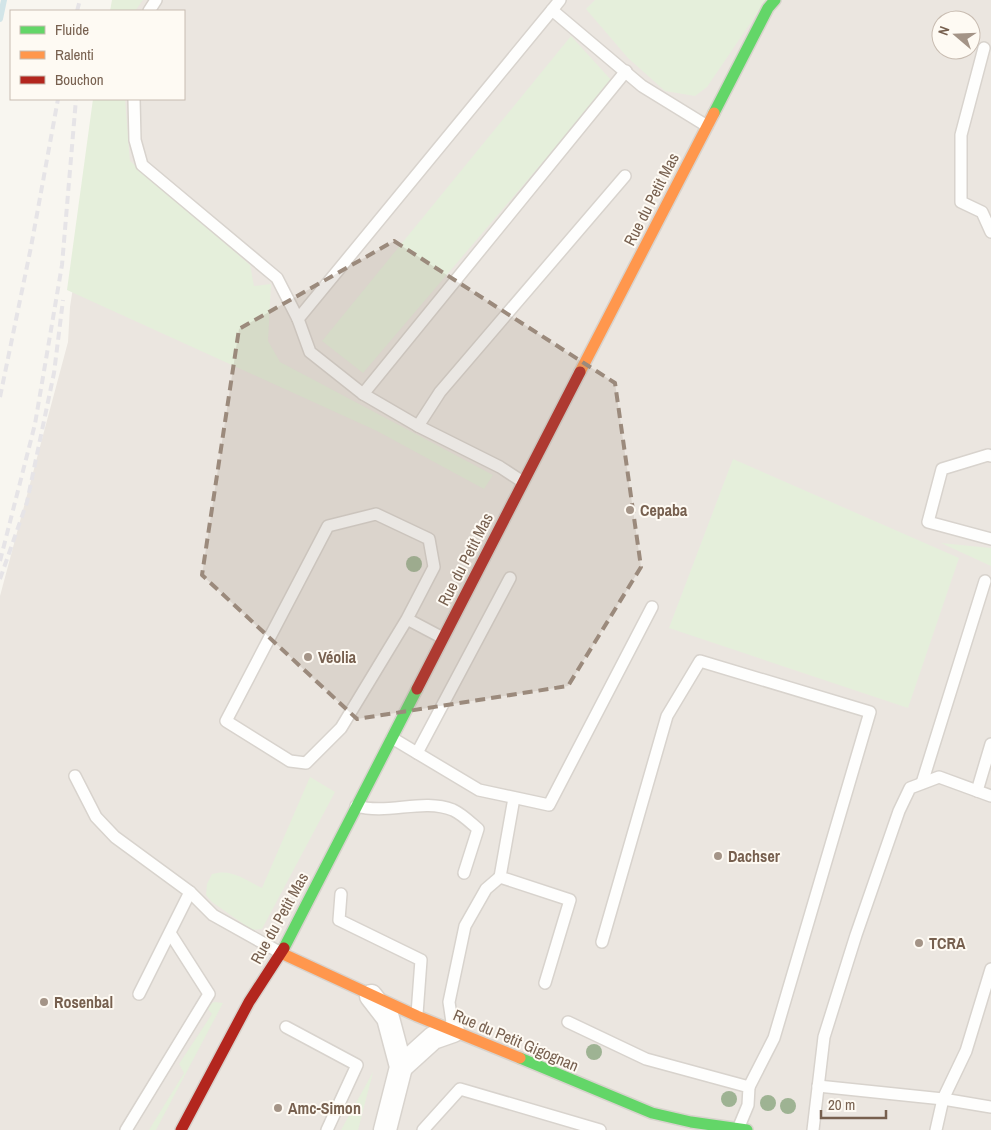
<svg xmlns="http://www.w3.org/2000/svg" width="991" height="1130" font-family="'Archivo Narrow',sans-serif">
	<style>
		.industrial { fill: #ebe6e0; fill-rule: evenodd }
		.green { fill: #e5efdb }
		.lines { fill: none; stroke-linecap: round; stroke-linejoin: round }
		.stream { stroke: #d2e5e8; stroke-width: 6 }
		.lane-casing { stroke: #d8d3cd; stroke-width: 14 }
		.street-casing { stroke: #d8d3cd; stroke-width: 25 }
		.fast-casing { stroke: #d8d3cd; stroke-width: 14 }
		.slow-casing { stroke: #d8d3cd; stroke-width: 14 }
		.jam-casing { stroke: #d8d3cd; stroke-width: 14 }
		.lane { stroke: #fefefd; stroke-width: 11 }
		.street { stroke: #fefefd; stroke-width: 22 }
		.fast { stroke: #63d668; stroke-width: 11 }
		.slow { stroke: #ff974d; stroke-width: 11 }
		.jam { stroke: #b3261e; stroke-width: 11 }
		.rail { stroke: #e6e4e7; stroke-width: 4; stroke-dasharray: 8 5; stroke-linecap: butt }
		.tree { fill: #9eb393 }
		.marked { fill: #9b8a7c; fill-opacity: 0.2; stroke: #9b8a7c; stroke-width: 4; stroke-dasharray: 10 6; stroke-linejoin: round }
		.poi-dot { fill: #a49487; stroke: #fefaf3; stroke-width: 2 }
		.labels { text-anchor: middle; stroke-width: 4; stroke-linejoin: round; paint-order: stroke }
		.street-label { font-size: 16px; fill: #77604f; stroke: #fefaf3 }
		.poi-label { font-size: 16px; font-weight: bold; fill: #77604f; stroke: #fefaf3; text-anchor: start }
	</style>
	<rect width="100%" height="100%" fill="#f8f6f0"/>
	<path class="industrial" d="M117,0h874v1130h-991v-534l68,-254 2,-35 32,-208h82v-88h-69zM941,20h30v30h-30z"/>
	<g class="green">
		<polygon points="112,0 143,0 135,11 110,11"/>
		<polygon points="595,0 766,0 707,87 695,96 665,91 628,58 586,9"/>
		<polygon points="571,36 612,81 363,373 322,341"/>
		<polygon points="93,99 125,99 130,161 250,265 254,286 271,284 268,341 280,362 493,475 484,489 377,431 67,290"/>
		<polygon points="733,459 959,558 908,708 669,628"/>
		<polygon points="941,543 991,548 991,566"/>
		<path d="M310,777l25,15 -73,137 -10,1 -40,-28 -6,-7 1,-11 5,-10c20,-6 33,6 50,14z"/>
		<polygon points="215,1002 223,1003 156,1130 149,1130 184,1073 179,1064 212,1014 207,1008 209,1004"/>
		<polygon points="373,1072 358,1130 341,1130"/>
	</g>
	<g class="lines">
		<polyline class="stream" points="0,19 4,0"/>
		<g class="lane-casing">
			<g id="lane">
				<polyline points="552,10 560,0"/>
				<polyline points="149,11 156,0"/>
				<polyline points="984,48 961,135 961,202 982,212 991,232"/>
				<polyline points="134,99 135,140 142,165 277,278 298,319"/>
				<polyline points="363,394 626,71"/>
				<polyline points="418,426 440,392 625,176"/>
				<polyline points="991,456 988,455 942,469 928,522 991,539"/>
				<polyline points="523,482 500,467 418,426 363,394 310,352 298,319 552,10 642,86 707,126"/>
				<polyline points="407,619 434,567 429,539 376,514 328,526 226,721 290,761 306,763 341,728 407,619 443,638"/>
				<polyline points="392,738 479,790 549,805 652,607"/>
				<polyline points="417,753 510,578"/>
				<polyline points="75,776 96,817 115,837 190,892 213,915 281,953"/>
				<polyline points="922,783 985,581"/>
				<polyline points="977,791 991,744"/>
				<polyline points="514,798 500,877 570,900 545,983"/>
				<path d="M356,806c33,9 66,-8 97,4 9,4 18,13 25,19l-14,44"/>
				<polyline points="341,894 339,920 421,960 417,1014"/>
				<polyline points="602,942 667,716 700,661 870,712 774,1038 749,1087"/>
				<polyline points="139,994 190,892"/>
				<polyline points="568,1022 646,1059 749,1087 748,1105 738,1129"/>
				<polyline points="286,1027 357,1065 327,1130"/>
				<polyline points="453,1029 449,1002 465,926 486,889 500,877"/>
				<polyline points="818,1086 943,1099 991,1107"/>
				<polyline points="126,1130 209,994 170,933"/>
				<polyline points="423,1130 460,1089 600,1130"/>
				<polyline points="813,1130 824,1037 856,935 899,811 910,788 939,777 991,796"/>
				<polyline points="936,1130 943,1099 966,1051 991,969"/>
			</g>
		</g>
		<g class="street-casing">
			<g id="street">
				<polyline points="371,996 388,1018 401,1067 385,1130"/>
				<polyline points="401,1067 433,1038 453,1031"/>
			</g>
		</g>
		<g class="fast-casing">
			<g id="fast">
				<polyline points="714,113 768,8 775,0"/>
				<polyline points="284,948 417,689"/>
				<polyline points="520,1058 652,1113 691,1122 747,1130"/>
			</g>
		</g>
		<g class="slow-casing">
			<g id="slow">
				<polyline points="580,372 714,113"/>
				<polyline points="281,953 417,1016 520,1058"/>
			</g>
		</g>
		<g class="jam-casing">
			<g id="jam">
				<polyline points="417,689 580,372"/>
				<polyline points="181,1130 249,1002 284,948"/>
			</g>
		</g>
		<use href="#lane" class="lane"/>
		<use href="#street" class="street"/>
		<use href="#fast" class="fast"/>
		<use href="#slow" class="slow"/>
		<use href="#jam" class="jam"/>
		<g class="rail">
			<polyline points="77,11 80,0"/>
			<polyline points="0,397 31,247 58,99"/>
			<polyline points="0,561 35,424 62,265 76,99"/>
			<polyline points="0,579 27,502 54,373 63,300"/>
		</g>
	</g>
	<g class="tree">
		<circle cx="414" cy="564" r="8"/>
		<circle cx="594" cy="1052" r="8"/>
		<circle cx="729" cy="1099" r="8"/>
		<circle cx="768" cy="1103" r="8"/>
		<circle cx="788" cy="1106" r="8"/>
	</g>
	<path class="marked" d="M394,241l221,142 26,184 -73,119 -211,33 -155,-144 37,-246z"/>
	<g class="poi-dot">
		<circle cx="630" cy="510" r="5"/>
		<circle cx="308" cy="657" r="5"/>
		<circle cx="718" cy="856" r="5"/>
		<circle cx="919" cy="943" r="5"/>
		<circle cx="44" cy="1002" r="5"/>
		<circle cx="278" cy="1108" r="5"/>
	</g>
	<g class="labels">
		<g class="street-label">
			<text transform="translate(651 199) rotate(-63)" y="6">Rue du Petit Mas</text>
			<text transform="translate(465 559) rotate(-63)" y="6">Rue du Petit Mas</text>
			<text transform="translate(279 918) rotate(-61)" y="6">Rue du Petit Mas</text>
			<text transform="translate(516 1040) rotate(23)" y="6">Rue du Petit Gigognan</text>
		</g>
		<g class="poi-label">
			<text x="640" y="516">Cepaba</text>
			<text x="318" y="663">Véolia</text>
			<text x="728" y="862">Dachser</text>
			<text x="929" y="949">TCRA</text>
			<text x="54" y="1008">Rosenbal</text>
			<text x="288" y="1114">Amc-Simon</text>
		</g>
	</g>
	<rect x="10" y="10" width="175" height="90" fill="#fefaf3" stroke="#c8bcb1"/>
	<rect x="20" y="26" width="25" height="8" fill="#63d668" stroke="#c8bcb1"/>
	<text x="55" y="35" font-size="15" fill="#77604f">Fluide</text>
	<rect x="20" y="51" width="25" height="8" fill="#ff974d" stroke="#c8bcb1"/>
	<text x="55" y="60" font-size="15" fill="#77604f">Ralenti</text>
	<rect x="20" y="76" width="25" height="8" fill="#b3261e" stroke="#c8bcb1"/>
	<text x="55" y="85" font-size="15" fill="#77604f">Bouchon</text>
	<g transform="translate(956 35) rotate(289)"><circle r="24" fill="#fefaf3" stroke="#c8bcb1"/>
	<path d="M0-4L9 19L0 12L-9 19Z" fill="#a49487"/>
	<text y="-8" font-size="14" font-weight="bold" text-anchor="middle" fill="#77604f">N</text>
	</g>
	<path d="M821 1110v8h65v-8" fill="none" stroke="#77604f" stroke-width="2.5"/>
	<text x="828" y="1110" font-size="15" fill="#77604f" stroke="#fefaf3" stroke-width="4" paint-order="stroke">20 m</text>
</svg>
